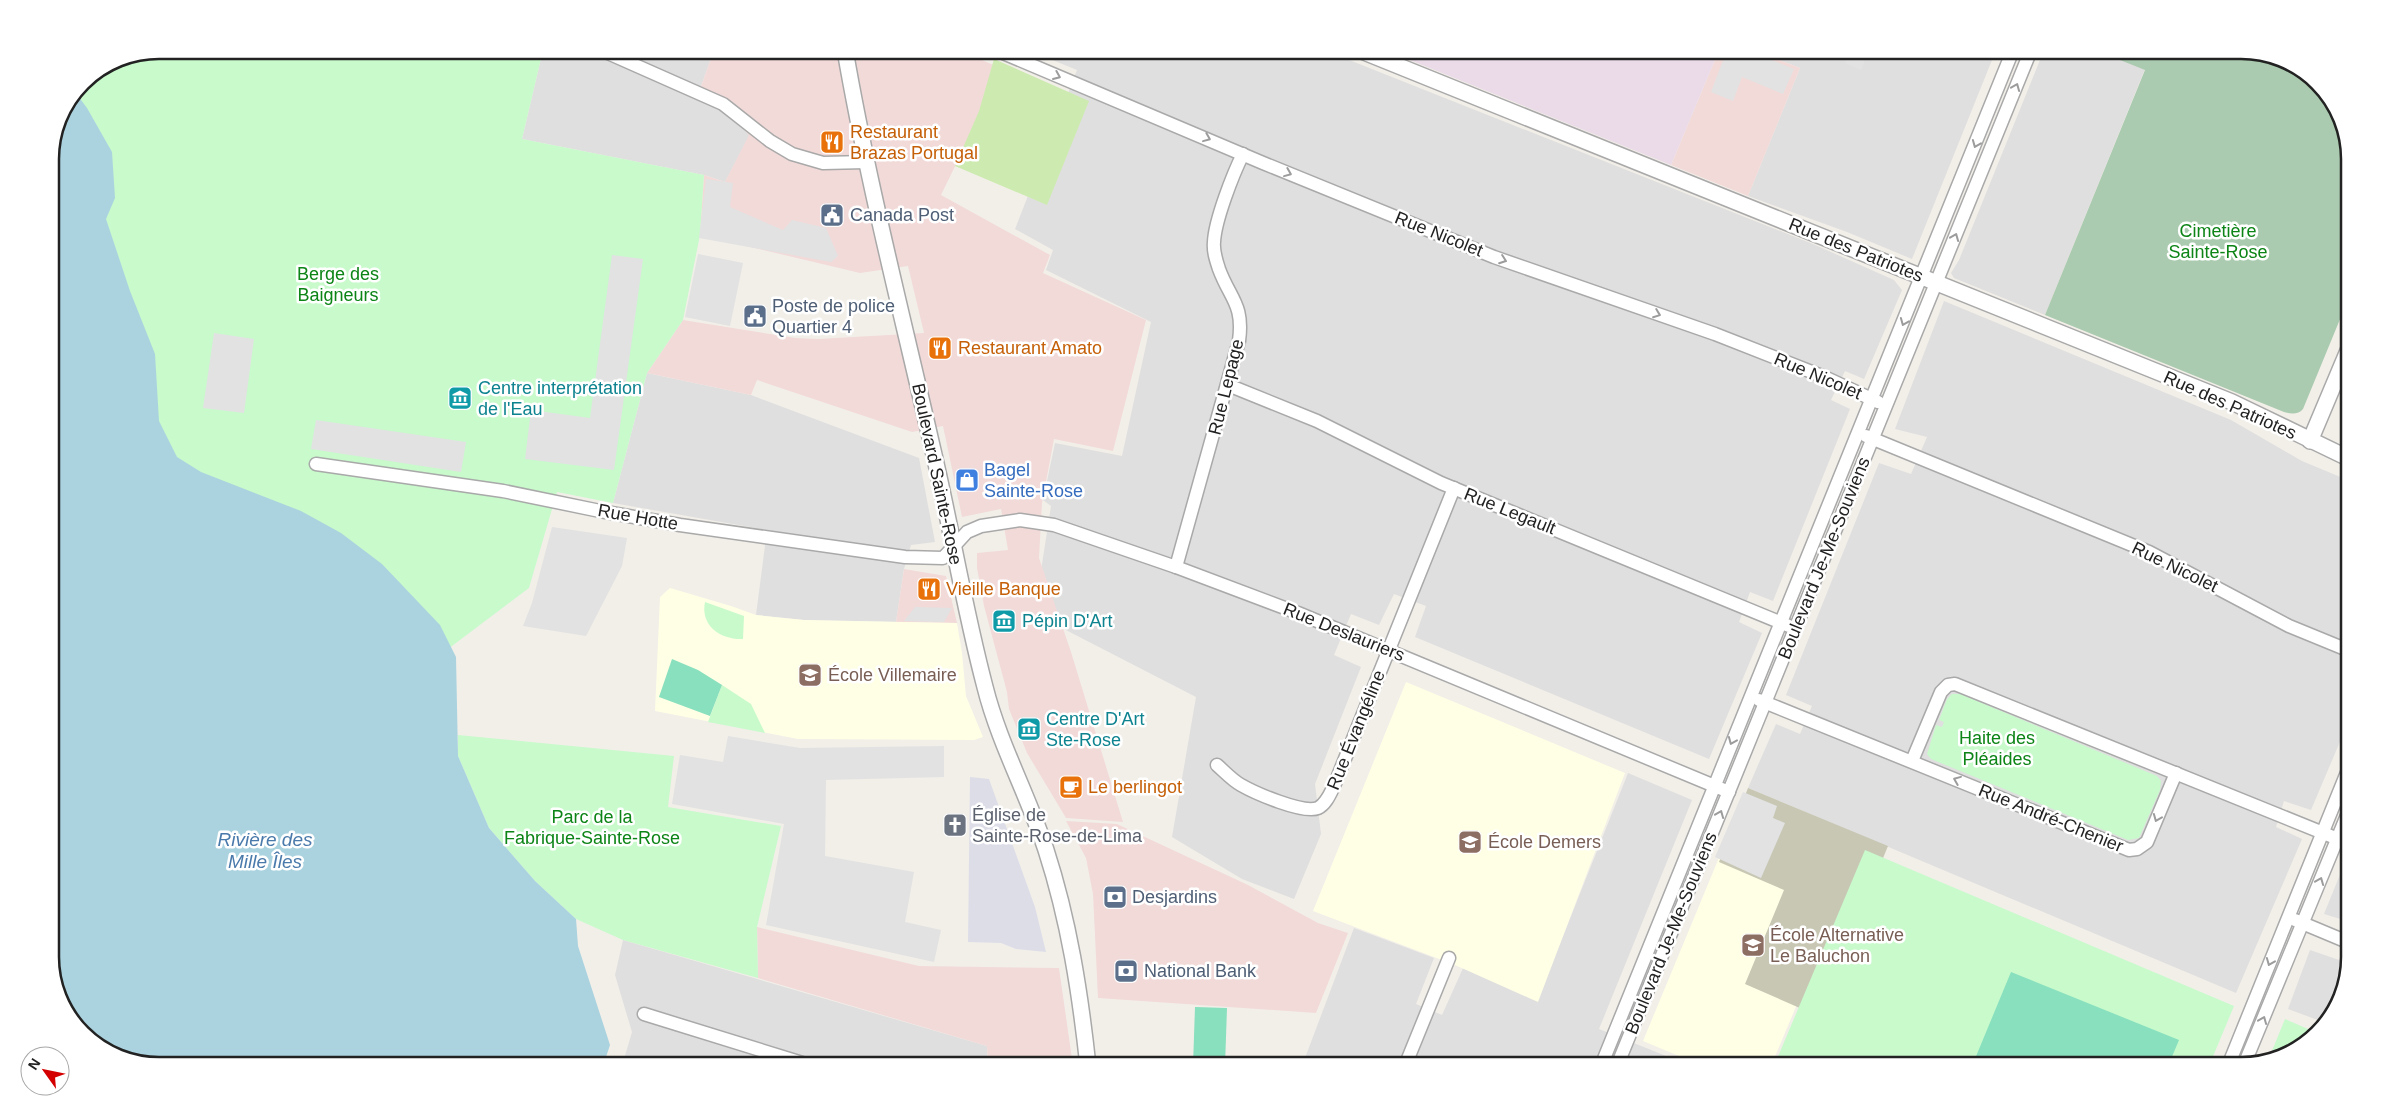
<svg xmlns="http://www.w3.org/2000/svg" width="2400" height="1116" font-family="Arial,sans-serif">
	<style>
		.residential { fill: #e0dfdf }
		.commercial { fill: #f2dad9 }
		.industrial { fill: #ebdbe8 }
		.education { fill: #ffffe5 }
		.construction { fill: #c7c7b4 }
		.grass { fill: #cdebb0 }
		.cemetery { fill: #aacbaf }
		.park { fill: #c8facc }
		.pitch { fill: #88e0be }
		.parking { fill: #e2e2e2 }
		.plaza { fill: #dddde8 }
		.water { fill: #aad3df }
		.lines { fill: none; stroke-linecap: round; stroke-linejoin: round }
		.minor-casing { stroke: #a9a9a9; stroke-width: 15 }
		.tertiary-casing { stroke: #a9a9a9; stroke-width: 18 }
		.minor { stroke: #fff; stroke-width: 12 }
		.tertiary { stroke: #fff; stroke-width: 15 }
		.oneway { stroke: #9c9c9c }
		.labels { text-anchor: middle; stroke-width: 5; stroke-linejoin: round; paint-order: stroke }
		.food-label { font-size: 18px; fill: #c56008; stroke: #fff; text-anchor: start }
		.service-label { font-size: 18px; fill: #4e5e75; stroke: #fff; text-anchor: start }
		.park-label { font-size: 18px; fill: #0c8416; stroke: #fff }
		.street-label { font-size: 18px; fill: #222; stroke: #fff }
		.culture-label { font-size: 18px; fill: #0d838f; stroke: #fff; text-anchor: start }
		.shop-label { font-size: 18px; fill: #366cbe; stroke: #fff; text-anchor: start }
		.education-label { font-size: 18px; fill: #785e54; stroke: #fff; text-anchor: start }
		.worship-label { font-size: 18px; fill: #5b616d; stroke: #fff; text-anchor: start }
		.water-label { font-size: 19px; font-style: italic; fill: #4a7aab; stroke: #fff }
		.rim { fill: none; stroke: #222; stroke-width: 2.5 }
	</style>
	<rect width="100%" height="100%" fill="#f2efe9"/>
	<g class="residential">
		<polygon points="543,50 714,50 698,95 720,105 750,135 725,182 704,175 522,139"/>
		<polygon points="1028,50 1324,50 1813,244 1894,280 1902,290 1864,379 1845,371 1831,400 1850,409 1773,601 1750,592 1739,622 1762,633 1709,759 1415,637 1426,606 1394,594 1379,625 1351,614 1334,655 1361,667 1315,784 1321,834 1294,899 1242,879 1172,837 1196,697 1060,627 1040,577 1051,506 1043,500 1055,443 1122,456 1151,322 1046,270 1053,250 1015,229 1077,70"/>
		<polygon points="1753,50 1996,50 1912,259 1847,232 1748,196 1800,68"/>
		<polygon points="2044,50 2095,50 2145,69 2045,315 1954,278 1951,273 1959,260"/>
		<polygon points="1944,301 2231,420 2302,461 2350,481 2350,647 2342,669 2350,672 2350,718 2311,810 2284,801 2276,827 2302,839 2236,993 1748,788 1776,724 1800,734 1812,706 1786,695 1879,463 1911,474 1927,437 1895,429"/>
		<polygon points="647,373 751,395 919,458 935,542 911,545 904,569 896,622 804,620 756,615 767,530 613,503"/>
		<polygon points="1628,773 1692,800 1599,1029 1691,1066 1302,1066 1354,928 1434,958 1416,1004 1442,1015 1464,966 1538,999"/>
		<polygon points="2350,850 2350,922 2324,914"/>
		<polygon points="623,940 987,1046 988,1066 622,1066 632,1032 615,975"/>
		<polygon points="2350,948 2342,999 2323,1022 2288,1009 2310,950 2345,962"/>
	</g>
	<g class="commercial">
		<polygon points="714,50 958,50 996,66 984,107 941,195 1050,255 1043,273 1146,320 1113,451 1054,439 1042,503 1039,558 1071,652 1123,822 1066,818 1027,753 1009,709 1007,692 984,606 977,568 977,553 1008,550 1001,509 962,517 943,426 912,432 757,380 751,395 647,373 683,320 795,338 818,339 924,333 908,266 860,273 700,235 704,175 725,182 749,135 720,105 698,95"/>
		<polygon points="1719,50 1753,50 1800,68 1748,196 1671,165"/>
		<polygon points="904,569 946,576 957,623 896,622"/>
		<polygon points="1066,821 1117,824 1248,885 1318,923 1348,933 1316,1013 1098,998 1093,894 1086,858"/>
		<polygon points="757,927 919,966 1059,968 1073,1066 988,1066 987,1046 758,978"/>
	</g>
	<polygon class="industrial" points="1385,50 1719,50 1671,165"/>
	<g class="education">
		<polygon points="670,588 731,606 756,615 804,620 957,623 962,653 966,696 983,737 974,740 798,739 655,711 660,597"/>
		<polygon points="1406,682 1625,773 1538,1002 1455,965 1313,911"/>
		<polygon points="1745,795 1863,848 1771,1066 1703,1066 1643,1041"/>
	</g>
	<polygon class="construction" points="1748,788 1888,846 1818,1016 1745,984 1784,890 1719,862"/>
	<polygon class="grass" points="994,59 1089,101 1047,205 955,166 979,111"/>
	<path class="cemetery" d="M2095,50h146l42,8 49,40 18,54v143l-47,114c-5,6 -12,5 -19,3l-239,-97 100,-245z"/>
	<g class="park">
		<polygon points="159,50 543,50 522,139 704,175 700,235 683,320 647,373 613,503 557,492 529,588 448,649 171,466 50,152 58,117 82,82 117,58"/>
		<path d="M705,602l39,14 -1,23c-22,1 -43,-13 -38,-37z"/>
		<polygon points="722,685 751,704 765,733 708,722"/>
		<polygon points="1952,694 1960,694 2157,776 2161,781 2160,790 2139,838 2128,840 1931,759 1927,754 1936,725 1942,727 1944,722 1939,720 1947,699"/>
		<polygon points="458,735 674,756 668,807 781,826 757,927 758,978 623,940 576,919 535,881 489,828 458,756"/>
		<polygon points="1865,850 2234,1006 2209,1066 1774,1066"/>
		<polygon points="2285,1019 2315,1032 2302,1048 2269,1058"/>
	</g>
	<g class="pitch">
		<polygon points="672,659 698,670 722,685 710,716 659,697"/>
		<polygon points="2011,972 2179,1040 2168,1066 1972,1066"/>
		<polygon points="1195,1007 1227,1008 1225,1066 1193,1066"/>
	</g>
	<g class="parking">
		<polygon points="1727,50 1747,50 1794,69 1783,94 1742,77 1733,101 1711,92"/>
		<polygon points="1850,50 1869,50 1861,70 1845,63"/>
		<polygon points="706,179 733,183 730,207 783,230 792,220 826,228 838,256 831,262 699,238"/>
		<polygon points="698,254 743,263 730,326 685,317"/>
		<polygon points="612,255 643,259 614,470 525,459 531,410 590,418"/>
		<polygon points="214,333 254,339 244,413 203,408"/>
		<polygon points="316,420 466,442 461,472 311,449"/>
		<polygon points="552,527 627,538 622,566 586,636 523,626 532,603"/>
		<polygon points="915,607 952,608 944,622 904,621"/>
		<polygon points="728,736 800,748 944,746 944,777 826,780 825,856 914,872 905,922 941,930 934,962 766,925 784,824 672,804 680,755 723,762"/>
		<polygon points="1743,792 1777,806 1773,818 1785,823 1761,878 1715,857"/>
	</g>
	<polygon class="plaza" points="970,777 989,779 1035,907 1046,952 1016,949 1001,943 968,942"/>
	<polygon class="water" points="75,92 87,108 112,152 115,198 106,219 130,291 155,354 159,421 177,457 201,472 301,511 341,533 382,564 440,625 456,657 458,756 489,828 535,881 576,919 578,946 610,1045 603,1066 159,1066 117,1058 72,1023 50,965 50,152 58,117"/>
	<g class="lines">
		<g class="minor-casing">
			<g id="minor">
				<polyline points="601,50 723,104 770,141 792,154 823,163 866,162"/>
				<polyline points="996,50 1263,163 1494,257 1715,334 1822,376 1878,402"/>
				<polyline points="1228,385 1317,421 1441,483 1789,626"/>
				<polyline points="1866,436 2149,552 2289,626 2350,651"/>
				<polyline points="316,464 503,491 600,511 680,525 905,557 943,558 967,532 981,526 1020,520 1054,525 1176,567 1298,613 1729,792"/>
				<path d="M1176,567l63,-226c5,-37 -9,-42 -20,-72 -3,-9 -6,-18 -5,-27 1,-22 19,-68 29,-88"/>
				<polyline points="1759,700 2129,850 2137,849 2147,842 2176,773"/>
				<polyline points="1912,761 1941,692 1948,685 1955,684 2338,839"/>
				<path d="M1217,765c8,7 15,15 24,20 14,8 62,29 77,23 8,-4 12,-14 16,-22l120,-298"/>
				<polyline points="2295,920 2350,943"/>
				<polyline points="644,1014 812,1066"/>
				<polyline points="2244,1065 2350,808"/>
				<polyline points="1405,1066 1449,958"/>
				<polyline points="1601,1066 2013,50"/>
				<polyline points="1617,1066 2031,50"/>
				<polyline points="2228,1066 2350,765"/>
			</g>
		</g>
		<g class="tertiary-casing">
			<g id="tertiary">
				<path d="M845,50c23,133 57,264 87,396 19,80 32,162 53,241 14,56 43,108 61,163 23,71 34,142 42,216"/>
				<polyline points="1359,50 2232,402 2350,459"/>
				<polyline points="2310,441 2350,346"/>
			</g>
		</g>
		<use href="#minor" class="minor"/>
		<use href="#tertiary" class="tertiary"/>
	</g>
	<defs><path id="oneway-chevron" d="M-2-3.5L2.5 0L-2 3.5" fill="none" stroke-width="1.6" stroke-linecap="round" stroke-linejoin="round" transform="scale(1.25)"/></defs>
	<g class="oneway">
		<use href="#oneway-chevron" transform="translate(1057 76) rotate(23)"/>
		<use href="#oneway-chevron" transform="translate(2016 87) rotate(-68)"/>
		<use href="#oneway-chevron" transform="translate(1207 138) rotate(22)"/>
		<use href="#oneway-chevron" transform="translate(1976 144) rotate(112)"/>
		<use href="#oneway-chevron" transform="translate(1288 173) rotate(22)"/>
		<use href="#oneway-chevron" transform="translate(1955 237) rotate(-68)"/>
		<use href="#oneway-chevron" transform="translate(1503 260) rotate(20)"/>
		<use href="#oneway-chevron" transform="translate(1657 314) rotate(21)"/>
		<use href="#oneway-chevron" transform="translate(1904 322) rotate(112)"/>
		<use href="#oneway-chevron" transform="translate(1732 741) rotate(113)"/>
		<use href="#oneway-chevron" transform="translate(1957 780) rotate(-158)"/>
		<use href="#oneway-chevron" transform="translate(1720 814) rotate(-68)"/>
		<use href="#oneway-chevron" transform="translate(2157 818) rotate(112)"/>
		<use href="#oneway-chevron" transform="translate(2320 881) rotate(-68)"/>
		<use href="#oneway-chevron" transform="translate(2270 962) rotate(112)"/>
		<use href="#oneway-chevron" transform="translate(2263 1020) rotate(-68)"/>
	</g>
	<defs>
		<g id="restaurant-square" transform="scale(1.25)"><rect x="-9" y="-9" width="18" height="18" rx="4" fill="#e8710a" stroke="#fff"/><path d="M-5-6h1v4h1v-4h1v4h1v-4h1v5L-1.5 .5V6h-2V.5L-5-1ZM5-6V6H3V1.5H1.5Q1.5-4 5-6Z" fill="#fff"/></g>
		<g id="civic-square" transform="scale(1.25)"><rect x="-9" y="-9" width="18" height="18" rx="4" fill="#5c6f8a" stroke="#fff"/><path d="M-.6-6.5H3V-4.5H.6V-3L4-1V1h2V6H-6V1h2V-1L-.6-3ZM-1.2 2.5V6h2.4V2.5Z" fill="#fff"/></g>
		<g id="museum-square" transform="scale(1.25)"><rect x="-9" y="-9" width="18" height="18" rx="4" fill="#0f9aa8" stroke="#fff"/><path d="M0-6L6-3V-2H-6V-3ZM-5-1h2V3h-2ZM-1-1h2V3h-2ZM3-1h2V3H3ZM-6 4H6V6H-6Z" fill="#fff"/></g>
		<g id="shop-square" transform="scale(1.25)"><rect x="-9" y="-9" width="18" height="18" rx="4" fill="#3f7fe0" stroke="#fff"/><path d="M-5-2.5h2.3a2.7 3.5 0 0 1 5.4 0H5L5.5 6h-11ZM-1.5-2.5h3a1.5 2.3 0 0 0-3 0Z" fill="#fff"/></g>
		<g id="school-square" transform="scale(1.25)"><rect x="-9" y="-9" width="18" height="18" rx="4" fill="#8d6e63" stroke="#fff"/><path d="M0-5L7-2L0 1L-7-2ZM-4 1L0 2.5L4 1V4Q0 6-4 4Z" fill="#fff"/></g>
		<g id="cafe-square" transform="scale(1.25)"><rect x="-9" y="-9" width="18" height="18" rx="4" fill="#e8710a" stroke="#fff"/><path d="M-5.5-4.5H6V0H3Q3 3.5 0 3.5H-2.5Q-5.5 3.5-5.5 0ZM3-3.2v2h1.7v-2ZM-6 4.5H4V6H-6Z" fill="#fff"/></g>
		<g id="church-square" transform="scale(1.25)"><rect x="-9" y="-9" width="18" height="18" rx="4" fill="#6b7280" stroke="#fff"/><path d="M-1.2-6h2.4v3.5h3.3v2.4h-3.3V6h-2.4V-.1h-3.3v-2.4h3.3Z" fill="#fff"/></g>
		<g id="bank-square" transform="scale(1.25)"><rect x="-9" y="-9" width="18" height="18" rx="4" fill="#5c6f8a" stroke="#fff"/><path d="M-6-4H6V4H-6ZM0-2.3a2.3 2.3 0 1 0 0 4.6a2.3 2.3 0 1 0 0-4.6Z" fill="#fff"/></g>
	</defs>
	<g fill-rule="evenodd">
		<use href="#restaurant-square" x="832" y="142"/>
		<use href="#civic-square" x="832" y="215"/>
		<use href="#civic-square" x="755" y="316"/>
		<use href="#restaurant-square" x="940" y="348"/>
		<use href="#museum-square" x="460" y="398"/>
		<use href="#shop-square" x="967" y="480"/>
		<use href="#restaurant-square" x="929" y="589"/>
		<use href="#museum-square" x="1004" y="621"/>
		<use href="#school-square" x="810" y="675"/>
		<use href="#museum-square" x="1029" y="729"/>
		<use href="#cafe-square" x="1071" y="787"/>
		<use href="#church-square" x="955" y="825"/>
		<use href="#school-square" x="1470" y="842"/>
		<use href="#bank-square" x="1115" y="897"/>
		<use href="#school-square" x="1753" y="945"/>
		<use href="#bank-square" x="1126" y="971"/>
	</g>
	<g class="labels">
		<g class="food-label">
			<text x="850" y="138">Restaurant<tspan x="850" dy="21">Brazas Portugal</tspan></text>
			<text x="958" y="354">Restaurant Amato</text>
			<text x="946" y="595">Vieille Banque</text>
			<text x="1088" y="793">Le berlingot</text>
		</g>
		<g class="service-label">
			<text x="850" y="221">Canada Post</text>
			<text x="772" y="312">Poste de police<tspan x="772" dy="21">Quartier 4</tspan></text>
			<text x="1132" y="903">Desjardins</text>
			<text x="1144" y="977">National Bank</text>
		</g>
		<g class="park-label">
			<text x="2218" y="237">Cimetière<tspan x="2218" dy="21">Sainte-Rose</tspan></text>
			<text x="338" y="280">Berge des<tspan x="338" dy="21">Baigneurs</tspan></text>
			<text x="1997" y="744">Haite des<tspan x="1997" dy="21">Pléaides</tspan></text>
			<text x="592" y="823">Parc de la<tspan x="592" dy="21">Fabrique-Sainte-Rose</tspan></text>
		</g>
		<g class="street-label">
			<text transform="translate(1439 234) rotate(22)" y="6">Rue Nicolet</text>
			<text transform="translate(1856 250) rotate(22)" y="6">Rue des Patriotes</text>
			<text transform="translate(1818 376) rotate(23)" y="6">Rue Nicolet</text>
			<text transform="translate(1226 387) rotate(-76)" y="6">Rue Lepage</text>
			<text transform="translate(2230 405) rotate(24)" y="6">Rue des Patriotes</text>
			<text transform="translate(937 474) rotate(78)" y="6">Boulevard Sainte-Rose</text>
			<text transform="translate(1510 511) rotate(22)" y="6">Rue Legault</text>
			<text transform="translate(638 517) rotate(10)" y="6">Rue Hotte</text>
			<text transform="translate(1824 558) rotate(-68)" y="6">Boulevard Je-Me-Souviens</text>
			<text transform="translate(2175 567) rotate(26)" y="6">Rue Nicolet</text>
			<text transform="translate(1344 632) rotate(22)" y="6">Rue Deslauriers</text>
			<text transform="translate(1356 730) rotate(-68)" y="6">Rue Évangéline</text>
			<text transform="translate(2051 818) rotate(22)" y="6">Rue André-Chenier</text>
			<text transform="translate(1671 933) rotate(-68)" y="6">Boulevard Je-Me-Souviens</text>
		</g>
		<g class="culture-label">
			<text x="478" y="394">Centre interprétation<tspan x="478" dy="21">de l'Eau</tspan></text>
			<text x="1022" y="627">Pépin D'Art</text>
			<text x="1046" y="725">Centre D'Art<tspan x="1046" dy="21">Ste-Rose</tspan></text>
		</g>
		<g class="shop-label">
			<text x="984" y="476">Bagel<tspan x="984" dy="21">Sainte-Rose</tspan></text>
		</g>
		<g class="education-label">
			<text x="828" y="681">École Villemaire</text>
			<text x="1488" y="848">École Demers</text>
			<text x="1770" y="941">École Alternative<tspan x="1770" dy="21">Le Baluchon</tspan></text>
		</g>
		<g class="worship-label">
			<text x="972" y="821">Église de<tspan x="972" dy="21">Sainte-Rose-de-Lima</tspan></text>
		</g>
		<g class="water-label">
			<text x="265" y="846">Rivière des<tspan x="265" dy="22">Mille Îles</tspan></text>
		</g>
	</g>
	<path d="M0 0H2400V1116H0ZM159 59H2241A100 100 0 0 1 2341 159V957A100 100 0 0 1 2241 1057H159A100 100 0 0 1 59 957V159A100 100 0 0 1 159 59Z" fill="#fff" fill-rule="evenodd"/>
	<path class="rim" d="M159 59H2241A100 100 0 0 1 2341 159V957A100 100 0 0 1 2241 1057H159A100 100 0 0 1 59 957V159A100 100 0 0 1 159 59Z"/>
	<g transform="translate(45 1071) rotate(303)"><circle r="24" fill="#ffffff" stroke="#a7a7a7"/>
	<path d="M0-4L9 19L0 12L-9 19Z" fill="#d40000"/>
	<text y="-8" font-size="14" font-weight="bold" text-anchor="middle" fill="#222222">N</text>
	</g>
</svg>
